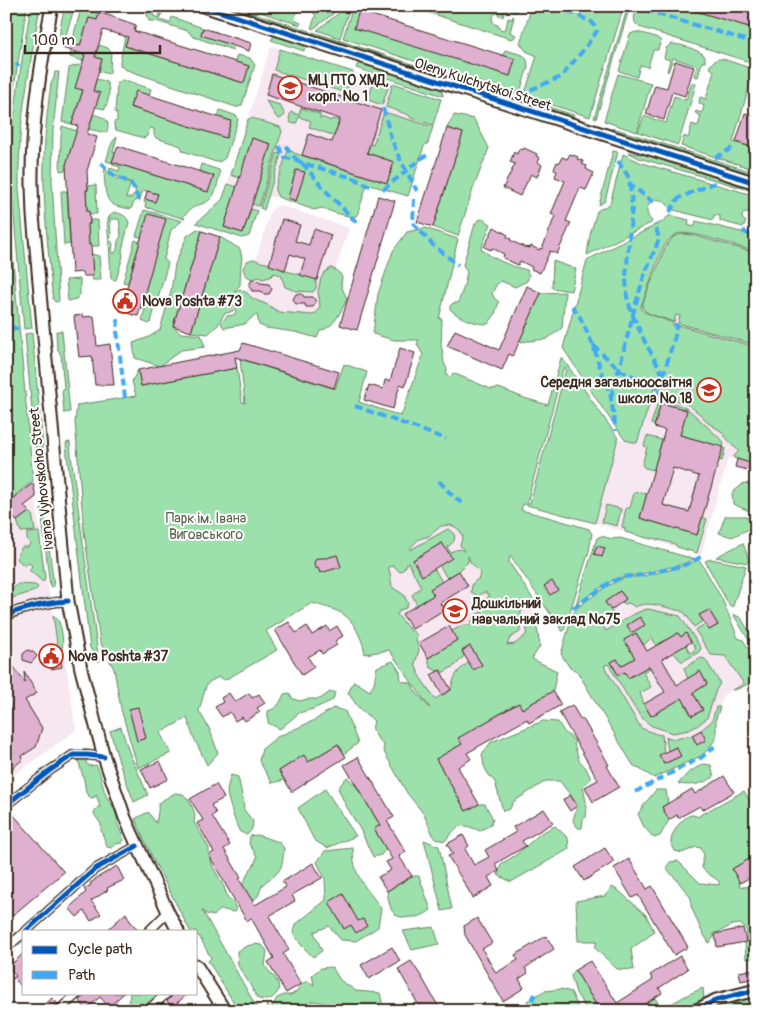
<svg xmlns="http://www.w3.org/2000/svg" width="762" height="1017" font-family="Pangolin,sans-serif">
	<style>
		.built { fill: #f6e7f1 }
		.green { fill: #9ce0ac; stroke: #6c8565; fill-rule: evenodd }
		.building { fill: #e0b0d0; stroke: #3b2a1e; fill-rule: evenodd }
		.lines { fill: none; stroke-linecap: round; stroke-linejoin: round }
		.street-casing { stroke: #3b2a1e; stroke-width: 11 }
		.secondary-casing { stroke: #3b2a1e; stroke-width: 15 }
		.street { stroke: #fff; stroke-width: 8 }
		.secondary { stroke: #fff; stroke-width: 11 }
		.quiet { stroke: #3fa9f5; stroke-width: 4; stroke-dasharray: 8 4; stroke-linecap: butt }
		.cycleway-casing { stroke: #fff; stroke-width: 8 }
		.cycleway { stroke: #0057b8; stroke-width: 5 }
		.labels { text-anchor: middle; stroke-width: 4; stroke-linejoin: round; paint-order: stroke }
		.poi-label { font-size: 14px; font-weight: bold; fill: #3b2a1e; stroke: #fff; text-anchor: start }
		.street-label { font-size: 14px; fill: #3b2a1e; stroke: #fff }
		.park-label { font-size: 14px; fill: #586149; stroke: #fff }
	</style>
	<rect width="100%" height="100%" fill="#fff"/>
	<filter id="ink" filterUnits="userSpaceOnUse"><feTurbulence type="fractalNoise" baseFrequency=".02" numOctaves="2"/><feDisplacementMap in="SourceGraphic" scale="10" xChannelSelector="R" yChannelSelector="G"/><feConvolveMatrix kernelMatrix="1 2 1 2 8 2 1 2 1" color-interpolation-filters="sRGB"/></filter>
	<g filter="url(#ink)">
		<g class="built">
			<polygon points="271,46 353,72 375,77 441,99 428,143 424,146 408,196 367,184 358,213 356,216 353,217 335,213 322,208 314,210 278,197 262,197 249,236 242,238 196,223 222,200"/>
			<polygon points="279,205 349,228 317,326 243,301 271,210"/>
			<polygon points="668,223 756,249 756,465 728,458 701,555 595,523 618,438 637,443 654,389 661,391 679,327 636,315"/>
			<polygon points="33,481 46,576 58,641 63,653 66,666 76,730 6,781 6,503"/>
			<polygon points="454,522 495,540 533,599 534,619 536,622 540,646 518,681 430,708 374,603 390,540"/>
			<polygon points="615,588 724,609 748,682 726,693 723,696 716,719 716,739 703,755 654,778 633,765 577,671 587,606"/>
		</g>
		<g class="green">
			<polygon points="6,6 27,6 9,119 7,194 33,481 6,503"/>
			<path d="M31,6h9l-10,59 -6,39 -4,33 -1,30v22l13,139 -8,1 -12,-134c-1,-28 -1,-57 3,-85 4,-35 10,-69 16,-104z"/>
			<polygon points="65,6 75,6 65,38 60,37 60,27"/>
			<polygon points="219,6 231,6 310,31 309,35"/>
			<polygon points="242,6 289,6 298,9 294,20 301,23 300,25"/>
			<polygon points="316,6 332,6 333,14 313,29 311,28 316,15 313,13"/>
			<polygon points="348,6 350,6 340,38 317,30"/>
			<polygon points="353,6 368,6 374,8 372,15 510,75 515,60 503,56 505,50 523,55 527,60 528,67 519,95 343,38"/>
			<polygon points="408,6 518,6 516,12 505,10 503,17 496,13 494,15 492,19 494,24 498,25 499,28 503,30 506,28 508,18 512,19 513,16 514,17 510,32 516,35 514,38 511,39"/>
			<polygon points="532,6 544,6 557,10 559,6 624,6 590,117 524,96 537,56 526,51 520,43"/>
			<polygon points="628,6 630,6 596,119 594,118"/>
			<path d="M638,6h41l77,23v35l-117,-37c-8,-6 -4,-13 -1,-21z"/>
			<polygon points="145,8 154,12 153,16 159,18 160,13 162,14 160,20 170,23 172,17 203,28 201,35 212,38 214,31 217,32 215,39 230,37 236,38 233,50 194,37 192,36 188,31 156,21 149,21"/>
			<polygon points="81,9 99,14 97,20 89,18 78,52 85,55 83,61 70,57 75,30"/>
			<polygon points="313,32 502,93 501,96 312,36"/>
			<path d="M636,32c5,1 21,4 24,8 1,2 0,3 1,5h-2l-1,5h-5l-5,17 -8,-2 -3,12 -18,-6 11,-37z"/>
			<polygon points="125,36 128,37 125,46 243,83 249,66 235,62 237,55 250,58 255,65 242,105 239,107 236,107 124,69 120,65 120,62"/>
			<polygon points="276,36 305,45 304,51 271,40 273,37"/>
			<path d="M671,44c11,0 23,5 32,10l2,3v5h-3l-4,15 -4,-1 3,-10 -24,-8 -5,14 -1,-1 3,-11 -6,-2 2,-10z"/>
			<polygon points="99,45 108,48 111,52 110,72 108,74 99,71 102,59 95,57"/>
			<polygon points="280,49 353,72 346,93 274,70"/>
			<polygon points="718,59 723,59 750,68 753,73 733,142 754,148 756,142 756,170 681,146 684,136 688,138 692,124 698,126 701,116 695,113 696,111 702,113 704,106 699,103 700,97 706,99 714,71 709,67 713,62"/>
			<polygon points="361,63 441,89 442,91 443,96 356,68 357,65"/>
			<polygon points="78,65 82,66 83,90 72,124 62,122 69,68"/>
			<path d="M55,72h4l-6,59 -1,50 7,120 -4,1 -2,-3 -1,-7c-3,-35 -7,-69 -8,-104 -1,-35 2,-70 7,-104l3,-6z"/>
			<polygon points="618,74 651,83 637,132 604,121"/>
			<polygon points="375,77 390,82 382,105 368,100"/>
			<path d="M96,79c3,1 6,1 9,2 7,5 3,23 0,28l-10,-2 -2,-16z"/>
			<polygon points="121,80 128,81 151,89 149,96 132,99 130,107 226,138 231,121 218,117 220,110 237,116 238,120 225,158 221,161 216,162 183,151 181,146 156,138 154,135 154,129 150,128 147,136 144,138 116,130 114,126 114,122 117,121 117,113 115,113 117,84"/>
			<polygon points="692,82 696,84 678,145 638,132 644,116 666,123 674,96 686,100"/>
			<polygon points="393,83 441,99 433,125 411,118 409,115 386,107"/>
			<polygon points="523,99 574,115 573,119 526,104 524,102"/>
			<polygon points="266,101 280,105 285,115 280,119 277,118"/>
			<polygon points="301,108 320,114 320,118 324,118 331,121 332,119 339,121 335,136 309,127 311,121 299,117 296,124 291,123 289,119 291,112 299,115"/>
			<polygon points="384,112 433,127 428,143 424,146 408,196 367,184 358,213 356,216 353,217 335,213 322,208 314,210 278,197 275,191 277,182 289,148 294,153 387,183 394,162 367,153 370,144 373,145"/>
			<path d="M93,114c13,4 17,5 14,19l-19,-4z"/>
			<polygon points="454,115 474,119 489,148 473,189 458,236 433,227 463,133 447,128"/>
			<polygon points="252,118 280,127 282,131 259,206 252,204 271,144 252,139 240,178 231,175 248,119"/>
			<polygon points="62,126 77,131 66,165 66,170 60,171 61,137"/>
			<polygon points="613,128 756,173 756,177 612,131"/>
			<path d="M117,137l-4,15 2,1 -3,9 96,30 5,-16 -14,-5 2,-7 18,6 1,3c-2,7 -3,17 -7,23 -4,6 -11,8 -17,10 -5,2 -9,7 -13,10l2,3 -40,-12 1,-4 -2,-1 1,-3 10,3 3,-8 -15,-4 -3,9 -5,-7 1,-4 -3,-3 -1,-2 -18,-8 -5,-4 1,-3 9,3 1,-4 -7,-2v-2l-7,-2c3,-8 4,-19 11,-24z"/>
			<polygon points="613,151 618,152 605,201 599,205"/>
			<polygon points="629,152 638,154 639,152 756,189 756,192 639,158 629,153"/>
			<polygon points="277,153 281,154 264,210 260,208"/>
			<path d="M623,154l19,9 114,33c0,6 1,12 -4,17l-5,-1 -4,1 -1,5 4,4 -3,5 -23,-6v-5l-6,-1 -1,5 -43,-11c-10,-21 -33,-2 -18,12l-1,2 -64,32 3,-20 7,-24 13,-7z"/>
			<path d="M105,167c4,11 16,13 26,16l-5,15h5l4,-5 5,7v1l-5,-1 -4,9c-19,-3 -25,-4 -26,-25 -1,-6 -1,-11 0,-17z"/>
			<polygon points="228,184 237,187 224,227 243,233 251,209 257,211 249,236 242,238 196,223 222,200"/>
			<polygon points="96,185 97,214 89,214 89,211 87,211 86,190 88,190 88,186"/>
			<polygon points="61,191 67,191 70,244 64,245"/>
			<polygon points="144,210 182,221 171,230 164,259 168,263 151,322 149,324 142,321 145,309 140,307 141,237 136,236"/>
			<path d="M114,212c7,2 13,3 15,11l-7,27 1,6 -7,24 -5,-1 -2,-38h2l2,3 -1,8 3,1 2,-3 1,-9 3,-5 -2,-17h-9l1,18 -2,3c-1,-10 -5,-22 5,-28z"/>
			<path d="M670,215l19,5 -1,5 6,2 2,-6 45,11 15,6v14c-15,-4 -67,-23 -79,-18 -15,6 -21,32 -26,46 -3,9 -7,17 -10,26v3l3,3 29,11v2l5,2v-2l78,22v118l-22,-7v-2l4,-4v-2l-6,-5 -11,-14 -13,-8 -6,-7 -13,-11 -20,-7 -6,-3 -1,-4 -8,-2 -17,54 -12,-3 -24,-34 -38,-58 24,-88 75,-38z"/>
			<path d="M482,219l9,5 -10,25c14,11 29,17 46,21l2,6 -2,5 -12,6 -14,-6 -4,3 -5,9 2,5 5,4 -5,14 -6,8c-10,1 -32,-7 -38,-15v-3l3,-3h5l6,-17 3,-14 -4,-7 12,-41 3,-4z"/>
			<polygon points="90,220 98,220 99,246 91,246 91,245 89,245 87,224 90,224"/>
			<path d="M425,228l33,11 -19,80h3l-1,28 1,1 2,15 3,6 -1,6 5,2 2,-4 38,16 8,-1 25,10 24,7 13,-47 2,1 55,79 -23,85 -72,-19 -2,6 27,7 41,12 3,5 -3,17 -25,80h-2l-52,-76 -1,7 24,37 -12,13 -1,20 -10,6 -3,7 8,-1 11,-9 1,-9 7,-7 2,3 4,24 -8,13 25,12 -4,20 -31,18 -4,-6 -59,35 3,6 -26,15 30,52 13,-7h6l8,15 -2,5 -11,7c-21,-9 -21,-7 -35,10l-10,-2 -12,-26 -16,-20 -24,-43 1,-4 -6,-7 -6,-10 2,-8 -16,-14 -10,-14 6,-12 16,10 4,-8 3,-16 16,-6 7,11 1,9 10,2 5,9 14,16 -41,-58 -24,4c-1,-7 -3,-13 -6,-19 -10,-24 -24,-25 -47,-32l-46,28 11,19 -52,30 -6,-3 -10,5 -3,4 -7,25 11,19 8,23 -11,12 -14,-29 -6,-18 -27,15 11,20 -33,15 -17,-59 -7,-40 -14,-27 -16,-110 -9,-110 2,-17 59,-9 -4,-15 6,-11 3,16 96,-18 5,34 3,1 -5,-44 95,30 9,-25 23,8 -8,30 42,14 22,-61 -6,-11 2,-4h-25l-21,-6 5,-40 15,-43 14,-19zM563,369h3l-36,134h-3zM450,525c7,2 10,5 13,12l-3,8 4,6c-5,-3 -8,-1 -14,1l-3,-5c6,-4 9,-6 7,-13l-6,-5 -38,21v-2l9,-9 10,-3 12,-10zM442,543l9,15 -12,7 8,13 12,-7 9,-9v-6l3,7 9,9 -1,6 -7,6 -1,8 7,4 7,-4 5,4 -4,3 -7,2 -1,6 5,4 -9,5 -4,9h-7l-11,6 5,9 -29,18 2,9 7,4 4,-1 1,3 14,-8 8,-9 -2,-5 8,-5 12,19 -9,5 -5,-7c-12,9 -14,13 -17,27l-16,9 -15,-22 -5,-13 4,-14 -3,-10 2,-4c-3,-4 -7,-5 -10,-8 -4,-4 -6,-9 -11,-13l3,-5 6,-2 2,-4 -4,-9 -12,-8 -2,-14 -2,-6 6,-1 6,6 4,-3 4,-7 13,25 -9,8 5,10 17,-10 8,-13 -8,-14 -12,7 -9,-15z"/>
			<polygon points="197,229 202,231 173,326 181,333 201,335 205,347 181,350 160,366 135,358 133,343 149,337 160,330 171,291 175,264 187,236"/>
			<polygon points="681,234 692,235 756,253 756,345 678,323 680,316 676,315 674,322 650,314 644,310 642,305 665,248 673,237"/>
			<path d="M220,237l20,12 2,9 -1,7 -1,20 -6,7 6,-3 7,4 5,5 6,3 8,3 13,8 33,3 4,-2 4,-7 -2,-15 3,-13 4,-6 6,-4 7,3 4,6 -1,8 6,14c-6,12 -12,28 -27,32l-3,7 -22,-6 -29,-4 -7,-3 -2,-10h-2l-10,9 -21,4 -3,-5 6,-7 7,-1 2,-4 -4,-11 1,-7 -3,4 3,14 -9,3 -6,11 -10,9 -17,-2z"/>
			<polygon points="135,240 140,242 128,283 123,282"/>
			<polygon points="91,254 99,256 101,280 92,280"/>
			<polygon points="254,259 261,262 276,265 283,270 297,274 308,275 316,279 316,288 313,292 296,291 285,287 281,275 274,273 270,277 262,279 259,277 252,279 245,275 243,268 247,261"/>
			<polygon points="553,261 576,269 571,291 552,288"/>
			<polygon points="80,279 80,295 76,299 68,301 66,280"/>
			<polygon points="565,292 562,328 547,339 519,342 541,293"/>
			<polygon points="56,331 62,331 70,412 64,413 62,391 64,388 61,355 57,348"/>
			<polygon points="32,333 43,447 41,455 42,465 37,466 25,334"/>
			<path d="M663,401c9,1 18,4 26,9l35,32 -1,4 2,3 -3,12 -3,-1 3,-13 -42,-12 6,-25 -25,-7 -6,22 -4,-1 7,-22z"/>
			<polygon points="647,436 662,440 654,470 645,468 642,465 647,447 644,446"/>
			<polygon points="70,442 71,455 99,662 90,648 67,455 66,443"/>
			<polygon points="744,483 756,485 756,514 733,504 732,493"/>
			<polygon points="638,492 647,494 640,518 697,535 702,517 707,519 697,553 677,547 675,544 653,538 651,539 625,532 625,528 622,527 626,508 630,508 634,493"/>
			<polygon points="606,505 621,509 617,526 602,522"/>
			<polygon points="44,508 54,586 50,587 41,509"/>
			<polygon points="29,512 32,514 35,531 21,532 17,521"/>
			<polygon points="725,516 744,516 755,522 749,529 732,537 719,533"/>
			<polygon points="39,532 45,578 43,582 29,570 32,566 28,562 25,566 17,559 18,553 22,547 28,547 30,544 27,539 27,533"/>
			<polygon points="601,536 612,539 620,538 694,559 684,564 642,574 617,579 610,582 576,604 597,538"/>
			<polygon points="743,543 749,560 747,563 716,557"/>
			<polygon points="711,559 746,566 733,606 730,607 705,561"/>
			<path d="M698,560l4,4 20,35 16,39 5,2 13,20 -1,17c-6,7 -14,12 -23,13l12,-6 -19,-28 -14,-1 -16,-25 10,-6 4,6 9,-5 -9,-15 -9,5 3,6 -9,6 -9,-14 -4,-2c-14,-3 -33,-11 -46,-4l-6,-4 -4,1 -3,-2 4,-3 -6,-8 -15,11 11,16 -13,8 3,5 24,-15 13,-6 5,-1 32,7 21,32 -2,4 -16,9h-2l-8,-9 13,-7 4,8 6,-4 -10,-16 -5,4 -3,-4 -22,13 -4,-9 -8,8 -8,-12 -11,7 10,18 -14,8 -4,-7 -6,4 7,12 7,-3 3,6 21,-12 1,2 -7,4 8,15 -11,6 4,11 7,12 21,-12 11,-16v11l9,17 11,-6 -10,-17 14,-9 -7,-12 -12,7 -4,-11 17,-10 4,1 15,24 -4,7 -9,28 -10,8 -8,4 -16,3 -21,-7 -8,-6 -10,-13 -26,-43 -4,2 37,62 15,6 6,1 2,18 -4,2 4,9 16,-8 -4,-9 -8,4 -2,-14 9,2 17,-4 5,10 4,-15 11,-9 4,-14h4l-4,12v20l-13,16 -49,23 -21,-13 -56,-94 -7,-3 -9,-14 12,-41 6,-7 28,-20 17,-8 19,-2 34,-8z"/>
			<polygon points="18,584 35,585 38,587 35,591 6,600 6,595"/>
			<polygon points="733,614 741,618 756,643 756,652"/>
			<path d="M53,615c9,5 11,25 9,35h-4z"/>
			<path d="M330,692h5l-2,8 -20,9 -14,4 -19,16 -12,-6v-12c10,-3 12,-8 16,-17l6,-1 2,5 7,3 9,-2h12z"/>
			<polygon points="333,708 345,711 358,743 344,754 338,744 308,762 303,756 279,771 284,780 272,783 259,761 262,749 277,737 315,720"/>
			<path d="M543,721l15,1 6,10 11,9 -1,3 5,16 7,8 5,11 -8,7 4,21 -1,10 -3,2 -1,9h-4l-5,-7 4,-16c-5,-9 -12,-16 -17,-24h-14l-33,21 -3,7 -7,2 -8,-29 -7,-8 -4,-8 -2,-12 9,-12z"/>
			<polygon points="121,727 129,752 148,795 134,802 119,762 110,731"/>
			<path d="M77,756l10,1 -1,6 4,3 6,-1c5,6 6,22 10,30 3,7 10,14 11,22 1,6 -2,2 1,8 2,5 4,9 6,15l-2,3 -7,1 -3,4 -5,-1 -6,-17v-6l-7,-10 1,-4 3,-3h2l-4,-13 -1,3 -4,1 -5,-5 -2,-13z"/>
			<path d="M703,764l8,1 3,12c-14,8 -20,9 -36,7l10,-11z"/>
			<path d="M231,775l7,2 5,22 1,11 9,11 -1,8 -5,6c-1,0 -6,-3 -7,-3 -3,-3 -12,-33 -13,-38 0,-6 2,-13 4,-19z"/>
			<polygon points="347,777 356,786 380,825 374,829 386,849 381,855 373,857 360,829 345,804 338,788"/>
			<polygon points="325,789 356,836 327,848 314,840 298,808"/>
			<polygon points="656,790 666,790 668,803 662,807 669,820 660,836 654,838 644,827 638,814 646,802"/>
			<path d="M744,791l12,20v44l-24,14 8,14 -1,3 7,1 10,-3v52l-1,1c2,6 2,15 -2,21l-7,1 -1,-16 2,-1 -1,-13 -6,-5 -8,1 -13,7 -5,1v4l-5,6 -8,-13 -10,-24v-8l-14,-18 -11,-12 4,-6 8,-1 22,22 19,2v-4l-12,-8 -5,-5v-6l2,-7 -3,-7 -5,-1 -14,6 -7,-2c-1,-2 -3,-6 -4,-8 -1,-9 11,-26 20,-28 3,0 5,1 8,2l1,-2z"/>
			<path d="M175,793l8,1 5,5 4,7 3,8 -1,8 15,26v7l4,12 11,20 4,12 5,2 3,8 -2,3c-11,-1 -12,-6 -20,4l-8,-2 -4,-4 51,91 7,10h-21l-31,-50 3,-3 -12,-22h-3v-5h-6l-37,-72 -18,-40 13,-7 8,11c1,-7 3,-12 2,-20z"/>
			<polygon points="555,826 568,838 569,849 511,882 498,875 501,864 516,855 541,833"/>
			<path d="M257,835l22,7 5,6c-1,10 -1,21 -9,27 -5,4 -10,6 -13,11 -4,7 0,7 -8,14l-8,-1 -4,-13 7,-15 5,-6 3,-8 -4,-7 -4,-6 1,-8z"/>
			<polygon points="424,840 439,846 452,909 442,911"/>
			<path d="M353,848c0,29 12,38 28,60l-3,19 -22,14 -15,-1 -12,-14 -15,6 8,19 -9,6 -11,-11 -9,-13 2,-8 31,-25 -1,-21 -8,-17 8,-11z"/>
			<path d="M412,876h7l12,34c-7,5 -10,7 -18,7 -22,3 -23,-8 -26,-26z"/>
			<polygon points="612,887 619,891 646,915 654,931 649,936 631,949 634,970 617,969 595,948 597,941 578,941 576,901 605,896"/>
			<polygon points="434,927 439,944 412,950 403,931"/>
			<path d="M254,944l8,1 5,6 -2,15c4,6 10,10 13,17 3,8 -4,16 -12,17 -1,0 -7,-1 -8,-1l-12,-21 -8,-12 -1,-15 10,-5z"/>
			<polygon points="332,967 340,980 356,991 380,993 382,1002 375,1010 372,1011 347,1011 331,1004 313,1001 307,1005 304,1011 269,1011 266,1005 271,1008 277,998 284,995 291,995 297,991 301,984 308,981 314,985 312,975 321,968"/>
			<polygon points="575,970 600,1011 587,1011 576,993 571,976"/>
			<polygon points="703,988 704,999 685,1011 634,1011 655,998 662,1009 687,995"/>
			<polygon points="561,989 571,992 578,1007 579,1011 492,1011 491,1008 494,1004 511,1005 521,1004 530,1009 527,1001 544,991"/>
			<path d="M130,993h30l-16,15 -6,3h-38l-4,-5 6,-2c8,6 9,3 17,6 9,-6 10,-7 11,-17z"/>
			<polygon points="756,995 756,1005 733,1007 719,1011 705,1011 714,1005"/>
		</g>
		<g class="building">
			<polygon points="685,6 741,6 756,11 756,29 685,8"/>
			<polygon points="359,11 515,59 510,76 354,28"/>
			<polygon points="99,12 136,25 134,31 249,66 244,83 125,46 128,37 103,30 95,57 102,59 93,91 100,93 87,134 97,137 87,171 88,190 86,190 87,211 89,211 90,224 88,224 89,245 91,245 93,276 83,276 82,272 72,273 66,165 78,126 72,124 83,90 75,88 85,55 62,48 64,43 80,46 89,18 97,20"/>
			<polygon points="203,28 251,43 249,51 201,35"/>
			<polygon points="675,61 694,67 685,96 672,92 664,120 646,114 655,85 667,88"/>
			<polygon points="272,74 381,110 367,153 394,162 387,183 302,155 309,134 332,142 340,119 266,95"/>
			<polygon points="136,91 231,121 226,138 130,107"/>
			<polygon points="745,113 756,116 756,142 754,148 736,142"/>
			<polygon points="447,128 463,133 433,227 417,222"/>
			<polygon points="252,138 271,144 243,233 224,227"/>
			<polygon points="118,146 214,176 208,192 112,162"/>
			<polygon points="524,148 537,154 536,156 540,158 538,162 542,165 537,177 531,174 520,196 503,188 515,164 510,162 514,152 517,154 519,149 523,150"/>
			<polygon points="570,154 578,157 577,159 583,161 582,164 587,166 586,169 594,173 586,190 580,188 566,221 571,223 557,254 550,251 540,273 531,269 532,267 520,261 518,265 503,258 504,254 492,248 491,250 484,247 494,227 508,235 507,237 511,239 510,240 526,248 527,247 530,248 531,246 539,250 540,248 542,249 555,216 551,214 565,181 555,177 557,171 554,169 557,162 559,163 562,157 567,159"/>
			<polygon points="296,170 305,172 296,201 288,198"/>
			<polygon points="147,191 158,194 155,202 145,199"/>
			<polygon points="378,196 395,201 357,330 340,325"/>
			<polygon points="148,214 166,219 138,316 120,311"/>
			<polygon points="282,219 300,225 295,241 309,245 314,229 331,235 317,280 300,275 305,259 290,254 285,270 269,265"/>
			<polygon points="202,231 220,237 191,332 173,326"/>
			<polygon points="252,280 258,281 260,283 269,284 272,289 269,294 263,294 261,291 252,291 249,285"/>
			<polygon points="527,286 541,293 513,356 509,354 502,370 447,346 455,330 499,350"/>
			<polygon points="296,294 302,294 304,297 313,297 316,302 313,307 306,307 305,304 296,304 293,299"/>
			<polygon points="83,315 83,317 94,316 97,346 110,344 114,385 95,385 92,356 79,357 74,316"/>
			<polygon points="243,343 339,372 334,388 235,357 237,368 141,386 138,370 240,350"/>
			<polygon points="400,348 415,353 405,386 400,384 393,409 364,400 369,385 383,389 385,380 390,381"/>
			<path d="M661,403l26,7 -7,25 43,12 -26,88 -57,-17 25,-88 -11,-3zM673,468l26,8 -10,36 -26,-7z"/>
			<polygon points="737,459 750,463 748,470 735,467"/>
			<polygon points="33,483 36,497 24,506 29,512 17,521 12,516 6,520 6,504"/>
			<polygon points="442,543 452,558 422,576 413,560"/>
			<polygon points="597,546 605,548 602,557 594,554"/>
			<polygon points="337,555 341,567 320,573 318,568 315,568 314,562 317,558 326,558"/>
			<polygon points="459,571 468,586 440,603 444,610 412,629 402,614 434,595 430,589"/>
			<polygon points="552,581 558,590 550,595 544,586"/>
			<polygon points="620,591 626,599 611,610 605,602"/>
			<polygon points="709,610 718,625 709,630 699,615"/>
			<polygon points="640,617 645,625 631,633 627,625"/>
			<polygon points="289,622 296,633 307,626 312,635 327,626 329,631 337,626 343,636 335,641 337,645 322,654 320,650 308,657 314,667 302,675 275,630"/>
			<polygon points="449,626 457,640 428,658 419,643"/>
			<polygon points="636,633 647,651 678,633 681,637 686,633 691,642 662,659 677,685 700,671 707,684 693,693 703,710 692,716 682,698 651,716 644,704 665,692 649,666 628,678 625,672 618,675 611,662 617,659 621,666 635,658 624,640"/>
			<polygon points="470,646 482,665 473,670 462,651"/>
			<polygon points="53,649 57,661 61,660 62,667 51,669 45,651"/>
			<polygon points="28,650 33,652 37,656 34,660 31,663 23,660 23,654"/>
			<polygon points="11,663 25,683 24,672 37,693 25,700 42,728 36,747 22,756 23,759 6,774 6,726 12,716 6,684 6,666"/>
			<polygon points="440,670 451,690 442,695 431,675"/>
			<polygon points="553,691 561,705 529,723 527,719 467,753 471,759 458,767 479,804 466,811 436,759 462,744 458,738 519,703 522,709"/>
			<polygon points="229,693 235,702 249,693 252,698 259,694 265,703 257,708 260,712 245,721 242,717 235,721 230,712 222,717 215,707 223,702 221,698"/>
			<polygon points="572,705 581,720 583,719 609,765 607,766 619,787 593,802 585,787 598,780 559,712"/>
			<polygon points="138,707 146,738 137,741 129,709"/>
			<polygon points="701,730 706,740 697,745 692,735"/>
			<polygon points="338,744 346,757 306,782 306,783 292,792 279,771 304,755 308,762"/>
			<polygon points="676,747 681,756 664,764 659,755"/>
			<polygon points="358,757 394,817 387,821 406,852 399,856 412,876 387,891 378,877 391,870 386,862 392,859 374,829 380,825 344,765"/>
			<polygon points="160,761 168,779 150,788 141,769"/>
			<polygon points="724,776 734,792 702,810 700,806 678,818 677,815 669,820 662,807 692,789 695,794"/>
			<polygon points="216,784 224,798 211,805 216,813 212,816 230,845 224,849 241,878 239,879 255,905 286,887 282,882 313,863 322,878 292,895 295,901 269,916 289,950 283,954 301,984 286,993 268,962 274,958 251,918 247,921 232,896 209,855 214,852 197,823 203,820 190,799"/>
			<polygon points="570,795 577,806 570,811 563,800"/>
			<polygon points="544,809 553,823 522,841 526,846 495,864 499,871 488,877 493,886 473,898 448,856 453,854 447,844 463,835 469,846 465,849 474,865 489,857 485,850 516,832 513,827"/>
			<polygon points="11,812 64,872 6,921 6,816"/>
			<polygon points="605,848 614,862 584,881 575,867"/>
			<polygon points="756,855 756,874 740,883 732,869"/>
			<polygon points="629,859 647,889 652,886 688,947 674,955 638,895 632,898 614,868"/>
			<polygon points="117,866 124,880 107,888 108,890 91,901 101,914 91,921 84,911 77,917 69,908 86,892 84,889 91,885 90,883 95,880 95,879"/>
			<polygon points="343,894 358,921 363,919 367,926 356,933 351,925 344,929 329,902"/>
			<polygon points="126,913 130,921 139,931 106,931"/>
			<polygon points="477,918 492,943 482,949 496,973 518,960 515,955 546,936 554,949 525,968 528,973 519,979 524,988 503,1001 465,935 464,926"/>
			<polygon points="743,928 746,942 717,947 715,934"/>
			<polygon points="392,947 400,961 369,979 361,965"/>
			<polygon points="24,953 24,989 13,978 16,976 8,967"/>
			<polygon points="680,956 688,969 659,988 662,993 634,1011 600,1011 575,970 590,961 617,1003 653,980 650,975"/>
			<polygon points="411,961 421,976 441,1011 422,1011 398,969"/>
			<polygon points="754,969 755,978 741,981 739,972"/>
			<polygon points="88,993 124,993 109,1007 100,997 86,1009 79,1000"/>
			<polygon points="175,993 189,993 172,1007 167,1001"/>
			<polygon points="52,998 58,1004 54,1007 53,1011 38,1011"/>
		</g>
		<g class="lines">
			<g class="street-casing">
				<g id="street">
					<path d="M6,614c6,0 10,-3 15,-4 16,-5 31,-8 47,-9"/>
					<polyline points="6,805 49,771 73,755 87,755 104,757"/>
					<polyline points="26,931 95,869 137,846"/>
					<polyline points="149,931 168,912"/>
					<polyline points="6,948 24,933"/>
					<polyline points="58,1011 78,993"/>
					<polyline points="147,1011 167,993"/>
				</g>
			</g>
			<g class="secondary-casing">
				<g id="secondary">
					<path d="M52,6c-12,59 -21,119 -20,180l1,29 26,289 9,97 13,68 23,88 21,61 43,94 10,19"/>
					<polyline points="203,6 756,183"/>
					<polyline points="196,965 225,1011"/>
					<polyline points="695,1011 716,1000 756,990"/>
				</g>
			</g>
			<use href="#street" class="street"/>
			<use href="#secondary" class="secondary"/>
			<g class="quiet">
				<polyline points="634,7 756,43"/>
				<polyline points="6,73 19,64"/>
				<polyline points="522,97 525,92 561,77 585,48 597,31 592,22 565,10 552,6"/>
				<polyline points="6,98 13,104"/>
				<polyline points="383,108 391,138 399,157 417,191"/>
				<polyline points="279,146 283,157 353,178 372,187"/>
				<polyline points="286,146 295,158 303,164 325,190 359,225"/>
				<polyline points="715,158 732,148"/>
				<polyline points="618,161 628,176 630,184 654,203"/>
				<path d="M101,163l12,12 18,8c3,7 7,13 8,20"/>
				<polyline points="630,184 632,206 626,277 627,297 632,314 645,342 660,369 663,376 658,396"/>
				<polyline points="383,190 419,160 427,155"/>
				<polyline points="6,199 10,201"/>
				<polyline points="414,199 413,223 433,245 458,265"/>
				<polyline points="670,212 676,201 681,197 717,182"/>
				<polyline points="743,230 746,233 756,236"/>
				<polyline points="572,306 580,317 593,345 601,371 610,392 616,431"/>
				<polyline points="6,315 14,329 22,328"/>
				<polyline points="118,319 117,331 125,398"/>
				<polyline points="6,340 14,329"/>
				<polyline points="593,345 621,371 647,382 659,389"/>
				<polyline points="663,376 675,336 676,323"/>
				<polyline points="611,397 619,369 636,303 644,276 659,239 655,224"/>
				<polyline points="355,406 446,439"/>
				<polyline points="439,481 452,495 462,503"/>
				<polyline points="573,608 609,583 623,577 643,575 677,567 687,564 701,557"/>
				<polyline points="635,792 702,757 715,746"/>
				<polyline points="527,1011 535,994"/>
			</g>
			<g class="cycleway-casing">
				<g id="cycleway">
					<polyline points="203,6 756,183"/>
					<path d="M6,614c6,0 10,-3 15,-4 16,-5 31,-8 47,-9"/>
					<polyline points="6,805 49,771 73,755 87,755 104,757"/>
					<polyline points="26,931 95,869 137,846"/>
					<polyline points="695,1011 716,1000 756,990"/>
				</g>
			</g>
			<use href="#cycleway" class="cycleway"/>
		</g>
	</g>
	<defs>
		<g id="university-ring" transform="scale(1.25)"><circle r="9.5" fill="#fff" stroke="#c8321e" stroke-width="1.5"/><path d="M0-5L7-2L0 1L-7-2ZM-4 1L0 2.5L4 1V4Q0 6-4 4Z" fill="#c8321e"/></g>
		<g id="civic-ring" transform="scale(1.25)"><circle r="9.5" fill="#fff" stroke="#c8321e" stroke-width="1.5"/><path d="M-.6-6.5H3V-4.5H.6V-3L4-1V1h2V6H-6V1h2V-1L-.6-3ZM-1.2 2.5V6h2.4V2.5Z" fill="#c8321e"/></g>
		<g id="school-ring" transform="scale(1.25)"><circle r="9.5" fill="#fff" stroke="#c8321e" stroke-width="1.5"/><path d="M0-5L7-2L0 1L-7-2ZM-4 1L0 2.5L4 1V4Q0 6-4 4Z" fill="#c8321e"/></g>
	</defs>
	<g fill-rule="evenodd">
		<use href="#university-ring" x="290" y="88"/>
		<use href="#civic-ring" x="125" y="301"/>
		<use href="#school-ring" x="709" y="390"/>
		<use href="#school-ring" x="455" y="611"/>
		<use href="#civic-ring" x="51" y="656"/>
	</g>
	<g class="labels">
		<g class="poi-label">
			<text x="308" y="85">МЦ ПТО ХМД,<tspan x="308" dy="16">корп. № 1</tspan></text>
			<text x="142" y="306">Nova Poshta #73</text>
			<text x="692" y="387" text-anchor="end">Середня загальноосвітня<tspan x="692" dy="16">школа № 18</tspan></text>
			<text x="472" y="608">Дошкільний<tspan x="472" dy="16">навчальний заклад №75</tspan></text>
			<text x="68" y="661">Nova Poshta #37</text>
		</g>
		<g class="street-label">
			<text transform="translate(483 84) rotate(18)" y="5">Oleny Kulchytskoi Street</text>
			<text transform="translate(41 479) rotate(-96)" y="5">Ivana Vyhovskoho Street</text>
		</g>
		<g class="park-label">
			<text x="206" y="523">Парк ім. Івана<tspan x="206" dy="16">Виговського</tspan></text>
		</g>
	</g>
	<rect width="762" height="1017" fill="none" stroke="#fff" stroke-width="25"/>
	<rect x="12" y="12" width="737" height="992" fill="none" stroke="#3b2a1e" stroke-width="2" filter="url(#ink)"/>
	<rect x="22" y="930" width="175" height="65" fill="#ffffff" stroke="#b1aaa5"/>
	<rect x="32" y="946" width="25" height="8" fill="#0057b8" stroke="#b1aaa5"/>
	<text x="68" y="954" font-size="15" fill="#3b2a1e">Cycle path</text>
	<rect x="32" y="971" width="25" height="8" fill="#3fa9f5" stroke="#b1aaa5"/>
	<text x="68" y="980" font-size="15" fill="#3b2a1e">Path</text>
	<path d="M25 45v8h135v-8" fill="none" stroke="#3b2a1e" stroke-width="2.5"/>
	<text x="32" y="45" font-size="15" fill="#3b2a1e" stroke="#ffffff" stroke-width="4" paint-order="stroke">100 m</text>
</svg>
